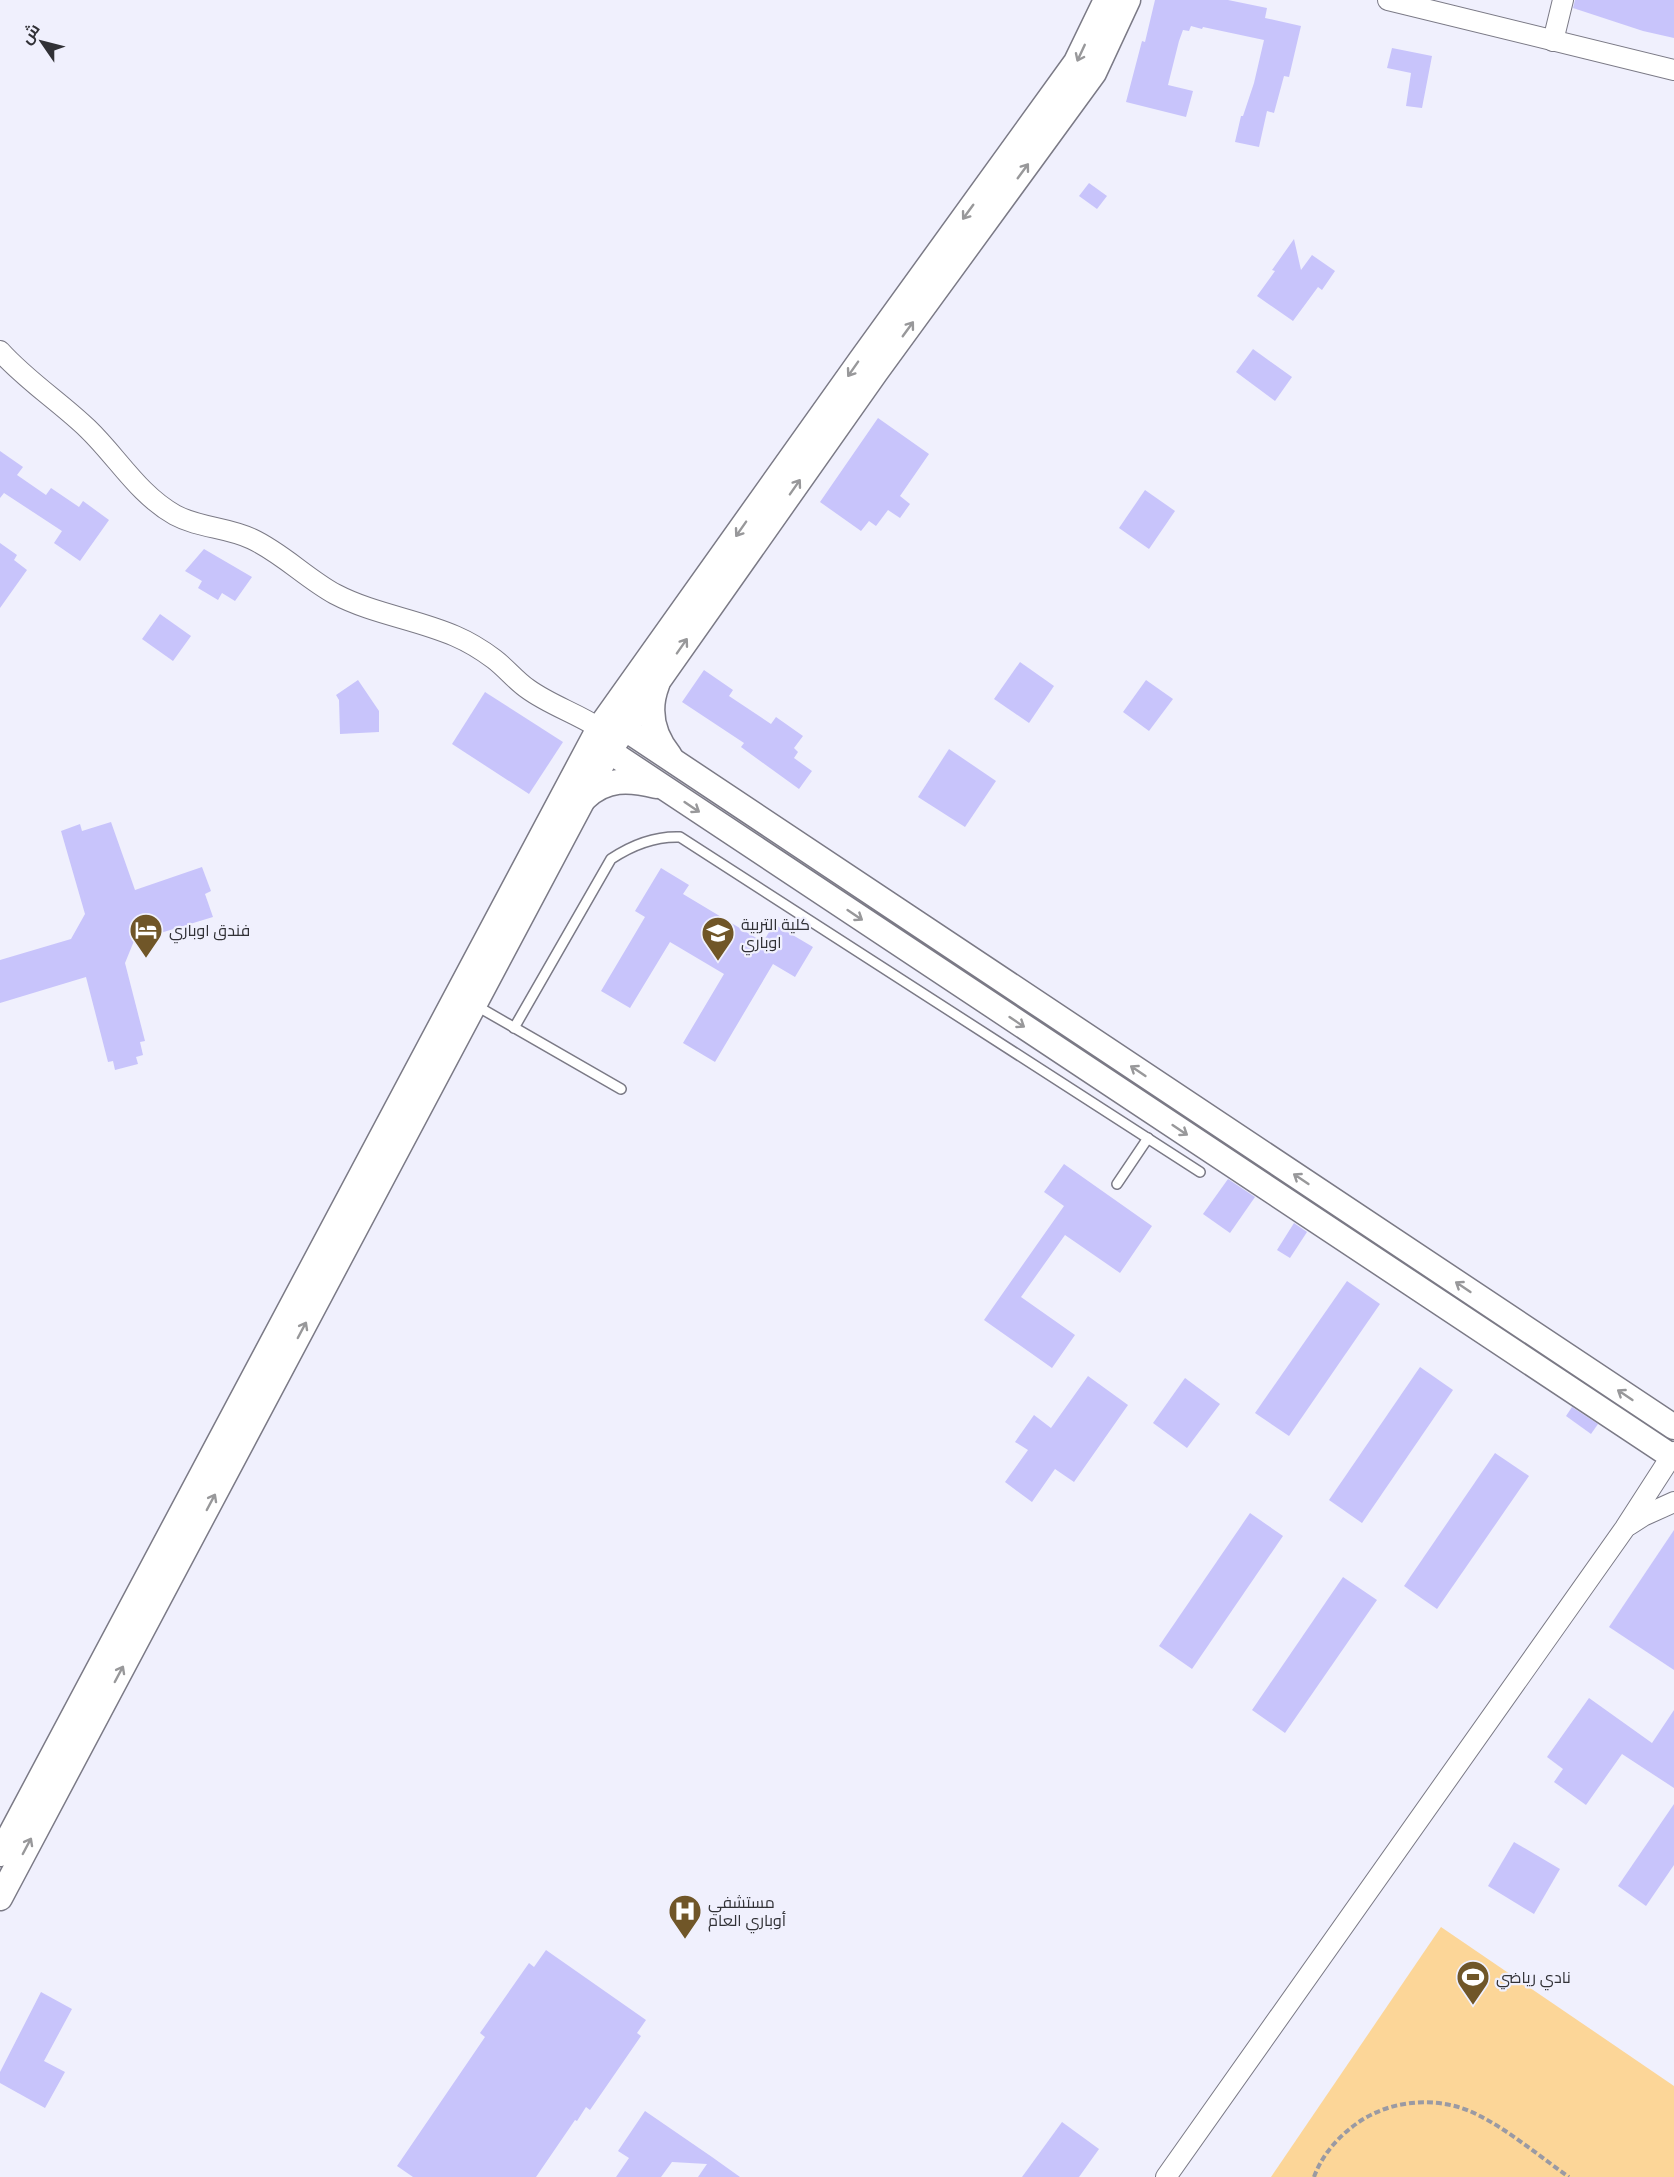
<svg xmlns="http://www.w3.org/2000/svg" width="1674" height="2177" font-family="Overpass,Cairo,sans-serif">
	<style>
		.green { fill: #fcd698 }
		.building { fill: #c8c4fb }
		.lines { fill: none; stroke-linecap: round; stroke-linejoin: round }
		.service-casing { stroke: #7b7a86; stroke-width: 12 }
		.minor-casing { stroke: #7b7a86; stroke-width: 22 }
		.tertiary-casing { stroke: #7b7a86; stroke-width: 27 }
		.path { stroke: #9a9aa3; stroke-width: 4; stroke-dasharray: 6 3; stroke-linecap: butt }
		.service { stroke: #fff; stroke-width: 9 }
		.minor { stroke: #fff; stroke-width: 20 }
		.tertiary { stroke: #fff; stroke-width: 24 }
		.oneway { stroke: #98989a }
		.labels { text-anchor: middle; stroke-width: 4.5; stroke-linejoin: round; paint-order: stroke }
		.poi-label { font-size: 16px; fill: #313136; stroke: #f0f0fd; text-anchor: start }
	</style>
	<rect width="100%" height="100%" fill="#f0f0fd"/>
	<polygon class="green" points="1441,1927 1674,2086 1674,2177 1271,2177"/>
	<g class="building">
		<polygon points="1155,0 1228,0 1267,8 1265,18 1301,26 1289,77 1284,76 1274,113 1267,111 1259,147 1235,142 1241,116 1243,116 1254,83 1264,40 1203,27 1202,29 1191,26 1189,31 1183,30 1179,41 1168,85 1193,91 1186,117 1126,102 1142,41 1145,42"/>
		<polygon points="1575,0 1674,0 1674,38 1643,31 1573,8"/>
		<polygon points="1392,48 1432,56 1422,108 1406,106 1411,73 1387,68"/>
		<polygon points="1089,183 1107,196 1097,209 1079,196"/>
		<polygon points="1294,239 1301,270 1312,255 1335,271 1322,290 1318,287 1293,321 1257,296 1275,271 1272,270"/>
		<polygon points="1253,349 1292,377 1275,401 1236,372"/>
		<polygon points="878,418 929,454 900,496 910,504 900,518 888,510 876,526 869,521 861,531 820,502"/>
		<polygon points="0,451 23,467 17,475 46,495 51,488 79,507 83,501 109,520 80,561 54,543 62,531 4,493 0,498"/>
		<polygon points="1145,490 1175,511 1149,549 1119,528"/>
		<polygon points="0,543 17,555 14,560 27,570 0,608"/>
		<polygon points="204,549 252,577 235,601 222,593 218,600 198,588 202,581 185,571"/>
		<polygon points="160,614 191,636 173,661 142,639"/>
		<polygon points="1020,662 1054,686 1029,723 994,699"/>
		<polygon points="704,670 733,690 729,696 771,724 776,717 803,736 794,748 798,752 794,758 812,771 799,789 741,747 744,743 682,702"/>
		<polygon points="358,680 379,711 379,732 340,734 339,700 336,695"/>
		<polygon points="1146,680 1173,699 1149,731 1123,712"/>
		<polygon points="485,692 563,742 529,794 452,744"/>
		<polygon points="949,749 996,781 965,827 918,797"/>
		<polygon points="111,822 135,890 202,867 211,891 205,894 213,917 134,941 125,963 145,1041 140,1042 143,1055 136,1057 138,1064 115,1070 113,1061 108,1062 86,977 0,1003 0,960 71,939 85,914 61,831 80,824 82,831"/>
		<polygon points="661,868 689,885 683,894 763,942 774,924 813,947 795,977 773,964 715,1062 683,1043 724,974 670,942 630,1008 601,991 645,917 635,911"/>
		<polygon points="1064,1164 1152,1226 1120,1273 1065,1235 1021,1297 1075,1335 1052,1368 984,1320 1064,1206 1044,1192"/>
		<polygon points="1228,1179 1255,1197 1230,1233 1203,1214"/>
		<polygon points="1294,1223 1307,1232 1290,1258 1277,1250"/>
		<polygon points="1347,1281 1380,1304 1289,1436 1255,1413"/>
		<polygon points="1420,1367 1453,1390 1362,1523 1329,1500"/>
		<polygon points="1088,1376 1128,1405 1074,1482 1055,1469 1032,1502 1005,1482 1028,1450 1015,1442 1034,1415 1051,1428"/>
		<polygon points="1185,1378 1220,1404 1187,1448 1153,1423"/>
		<polygon points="1572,1407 1598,1424 1591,1434 1566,1416"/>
		<polygon points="1495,1453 1529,1476 1437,1609 1404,1586"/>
		<polygon points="1250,1513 1283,1536 1192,1669 1159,1646"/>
		<polygon points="1674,1530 1674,1670 1609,1627"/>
		<polygon points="1343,1577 1377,1600 1285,1733 1252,1710"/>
		<polygon points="1589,1698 1652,1743 1674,1710 1674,1788 1622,1754 1586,1805 1554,1782 1563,1769 1547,1757"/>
		<polygon points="1674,1804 1674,1865 1646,1906 1618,1886"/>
		<polygon points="1514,1842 1560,1869 1534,1914 1488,1886"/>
		<polygon points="546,1950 646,2020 637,2033 641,2036 590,2110 586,2107 577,2121 575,2120 536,2177 413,2177 397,2166 485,2037 480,2033 529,1963 534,1967"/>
		<polygon points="41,1992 72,2009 44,2061 65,2072 45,2108 0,2083 0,2072"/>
		<polygon points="645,2111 712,2157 740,2177 698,2177 707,2164 672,2162 661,2177 616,2177 629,2158 618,2151"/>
		<polygon points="1062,2122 1099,2149 1079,2177 1022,2177"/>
	</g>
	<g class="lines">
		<g class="service-casing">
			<g id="service">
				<polyline points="475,1005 621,1089"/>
				<path d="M514,1028l97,-169c21,-14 43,-23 69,-22l520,335"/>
				<polyline points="1117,1184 1148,1138"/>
			</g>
		</g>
		<g class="minor-casing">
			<g id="minor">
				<polyline points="1388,0 1674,70"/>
				<polyline points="1553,41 1563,0"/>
				<path d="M0,351c27,30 60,51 88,78 30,29 50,65 87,86 24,13 52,12 77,24 30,14 54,39 83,55 38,20 81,25 120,42 14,6 27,14 39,23 12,9 22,22 34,30 22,16 48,24 71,39"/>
				<polyline points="1629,1525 1643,1516 1674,1502"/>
				<polyline points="1166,2177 1625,1528 1674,1452"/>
			</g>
		</g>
		<g class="tertiary-casing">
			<g id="tertiary">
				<path d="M657,685c-10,26 -4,50 13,71"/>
				<path d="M585,798c21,-20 44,-19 71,-12"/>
				<polyline points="1674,1427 624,728 599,728 609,751 1674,1458"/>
				<polyline points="0,1854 599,728 860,361 1076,62 1106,0"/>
				<polyline points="0,1898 609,751 876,372 1094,73 1128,0"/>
			</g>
		</g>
		<path class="path" d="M1314,2177c8,-22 24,-40 42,-53 34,-25 84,-29 122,-9 32,16 61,41 91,62"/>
		<use href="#service" class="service"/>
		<use href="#minor" class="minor"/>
		<use href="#tertiary" class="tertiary"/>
	</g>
	<defs><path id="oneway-shaft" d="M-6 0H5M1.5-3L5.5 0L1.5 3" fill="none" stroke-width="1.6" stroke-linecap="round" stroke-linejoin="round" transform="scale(1.5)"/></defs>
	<g class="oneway">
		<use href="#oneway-shaft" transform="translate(1081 53) rotate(115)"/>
		<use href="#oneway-shaft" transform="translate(1023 171) rotate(-54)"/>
		<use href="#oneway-shaft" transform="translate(968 212) rotate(126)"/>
		<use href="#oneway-shaft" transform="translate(908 329) rotate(-54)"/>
		<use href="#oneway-shaft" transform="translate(853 369) rotate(125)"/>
		<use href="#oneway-shaft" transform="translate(795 487) rotate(-55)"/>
		<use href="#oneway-shaft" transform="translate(741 529) rotate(125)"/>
		<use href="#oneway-shaft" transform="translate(682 646) rotate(-55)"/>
		<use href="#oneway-shaft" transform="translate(692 807) rotate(34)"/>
		<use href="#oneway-shaft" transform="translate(855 915) rotate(34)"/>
		<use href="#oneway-shaft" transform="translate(1017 1022) rotate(34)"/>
		<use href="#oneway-shaft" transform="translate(1138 1071) rotate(-146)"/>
		<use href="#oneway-shaft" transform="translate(1180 1130) rotate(34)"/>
		<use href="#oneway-shaft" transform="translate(1301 1179) rotate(-146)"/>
		<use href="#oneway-shaft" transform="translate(1463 1287) rotate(-146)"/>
		<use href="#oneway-shaft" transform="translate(302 1330) rotate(-62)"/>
		<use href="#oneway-shaft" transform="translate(1625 1395) rotate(-146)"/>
		<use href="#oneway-shaft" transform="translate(211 1502) rotate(-62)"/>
		<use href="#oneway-shaft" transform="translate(119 1674) rotate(-62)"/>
		<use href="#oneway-shaft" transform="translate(27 1846) rotate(-62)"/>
	</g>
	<defs>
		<g id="hotel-pin" transform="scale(1.725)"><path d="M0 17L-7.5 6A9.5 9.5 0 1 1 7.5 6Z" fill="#705628" stroke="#f0f0fd"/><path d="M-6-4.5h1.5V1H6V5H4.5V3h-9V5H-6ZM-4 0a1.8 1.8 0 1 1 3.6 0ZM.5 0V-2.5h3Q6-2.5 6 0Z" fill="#fff"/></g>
		<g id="university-pin" transform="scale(1.725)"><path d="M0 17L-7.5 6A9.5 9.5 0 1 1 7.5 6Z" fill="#705628" stroke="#f0f0fd"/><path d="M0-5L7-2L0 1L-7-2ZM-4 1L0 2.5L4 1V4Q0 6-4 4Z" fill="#fff"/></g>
		<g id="hospital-pin" transform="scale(1.725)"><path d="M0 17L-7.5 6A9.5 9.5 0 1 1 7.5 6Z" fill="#705628" stroke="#f0f0fd"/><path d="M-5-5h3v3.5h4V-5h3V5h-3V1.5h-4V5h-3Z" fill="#fff"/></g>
		<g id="stadium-pin" transform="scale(1.725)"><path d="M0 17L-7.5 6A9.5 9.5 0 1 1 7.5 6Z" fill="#705628" stroke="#f0f0fd"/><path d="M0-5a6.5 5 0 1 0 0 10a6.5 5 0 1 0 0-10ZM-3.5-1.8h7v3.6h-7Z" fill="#fff"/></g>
	</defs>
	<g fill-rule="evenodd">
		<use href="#hotel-pin" x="146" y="930"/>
		<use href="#university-pin" x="718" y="933"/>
		<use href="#hospital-pin" x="685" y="1911"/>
		<use href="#stadium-pin" x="1473" y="1977"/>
	</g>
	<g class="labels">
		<g class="poi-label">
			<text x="741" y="930">كلية التربية<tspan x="741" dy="18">اوباري</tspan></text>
			<text x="169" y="936">فندق اوباري</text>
			<text x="708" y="1908">مستشفي<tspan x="708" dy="18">أوباري العام</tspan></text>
			<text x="1496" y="1983">نادي رياضي</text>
		</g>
	</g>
	<g transform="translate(42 42) rotate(305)" stroke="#f0f0fd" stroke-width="4.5" paint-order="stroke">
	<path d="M0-4.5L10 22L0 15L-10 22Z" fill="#313136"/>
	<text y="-9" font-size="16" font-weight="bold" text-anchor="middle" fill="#313136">ش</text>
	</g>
</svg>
